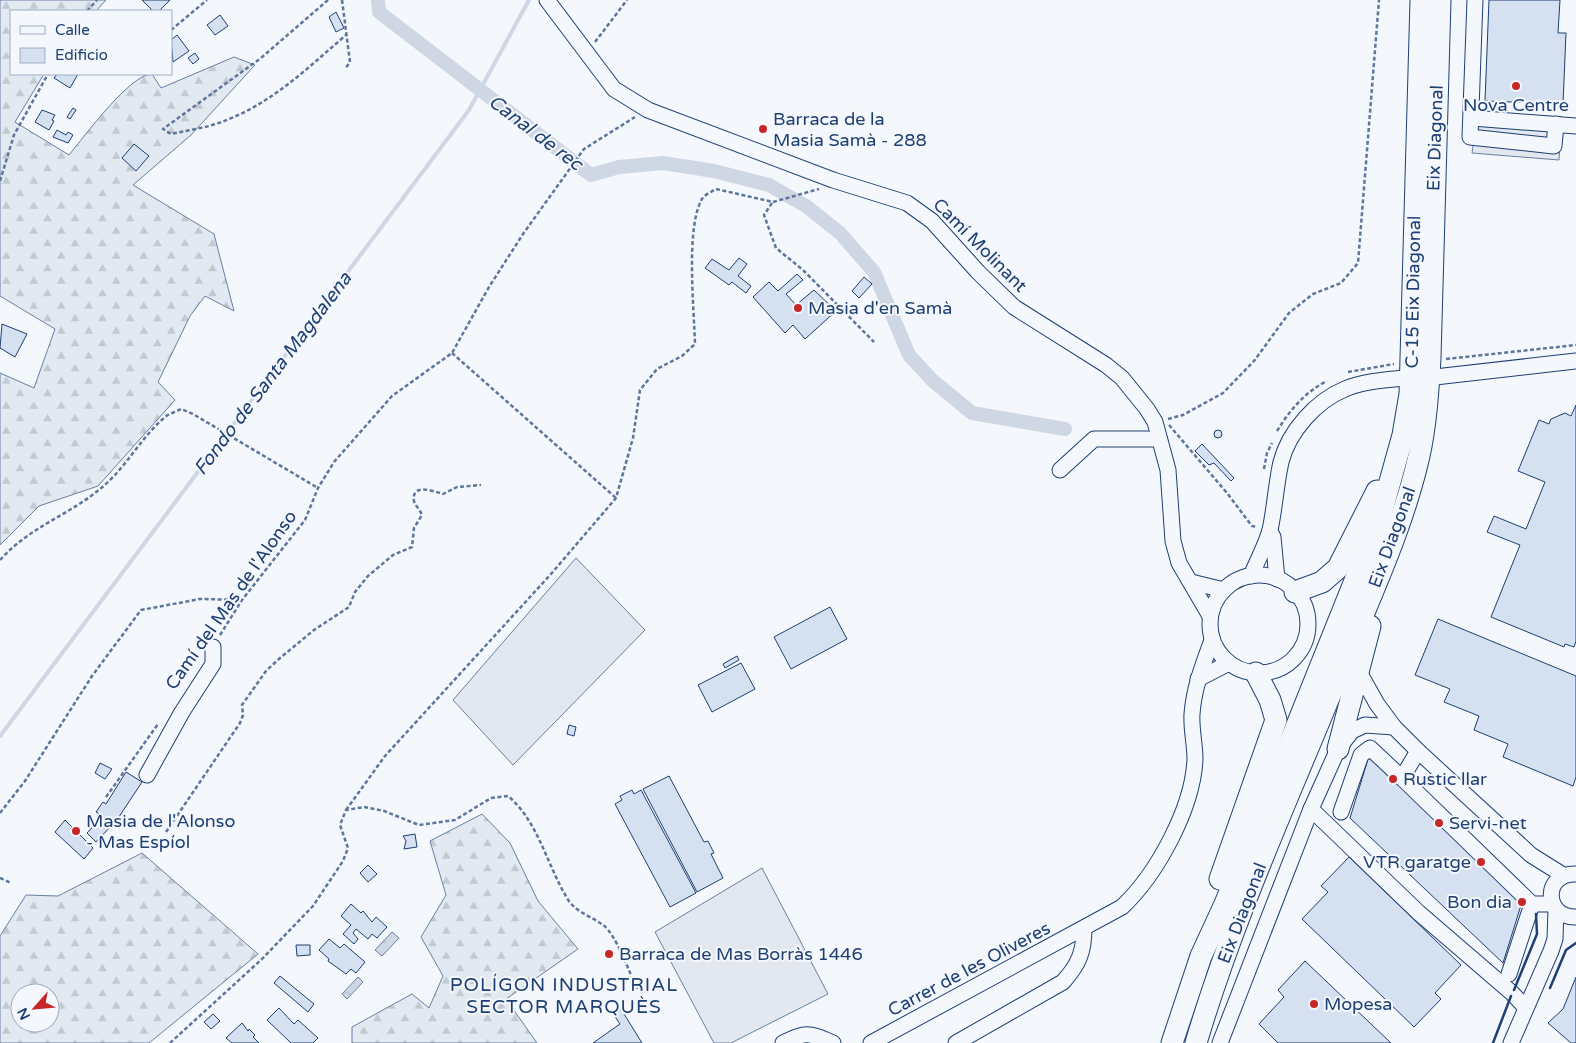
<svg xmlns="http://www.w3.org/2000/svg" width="1576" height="1043" font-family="'Varela Round',sans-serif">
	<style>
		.forest { fill: url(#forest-firs); stroke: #687fa3; fill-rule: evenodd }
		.parking { fill: #e3e8f0; stroke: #687fa3 }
		.water { fill: url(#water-ripples); stroke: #687fa3 }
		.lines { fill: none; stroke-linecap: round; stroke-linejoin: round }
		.stream { stroke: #cfd7e4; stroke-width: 4 }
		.canal { stroke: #cfd7e4; stroke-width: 14 }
		.building { fill: #d5e0f0; stroke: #1d3f73 }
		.minor-casing { stroke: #1d3f73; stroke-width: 17 }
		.highway-casing { stroke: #1d3f73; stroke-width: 23 }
		.path { stroke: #5e769c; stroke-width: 2.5; stroke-dasharray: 4 2.5; stroke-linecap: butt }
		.minor { stroke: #f4f7fb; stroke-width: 15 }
		.highway { stroke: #f4f7fb; stroke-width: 21 }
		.wall { stroke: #1d3f73; stroke-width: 2.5 }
		.poi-dot { fill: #c62828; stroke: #f4f7fb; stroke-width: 2 }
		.labels { text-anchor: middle; stroke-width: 4; stroke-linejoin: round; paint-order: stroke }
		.poi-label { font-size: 18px; fill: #1d3f73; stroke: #f4f7fb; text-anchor: start }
		.street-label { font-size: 18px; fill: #1d3f73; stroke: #f4f7fb }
		.water-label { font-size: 19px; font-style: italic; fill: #1d3f73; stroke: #f4f7fb }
		.neighbourhood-label { font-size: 19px; letter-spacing: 1px; fill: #1d3f73; stroke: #f4f7fb }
	</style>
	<defs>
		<pattern id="forest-firs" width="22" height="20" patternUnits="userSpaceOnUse" patternTransform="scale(1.25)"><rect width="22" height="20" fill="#e3e9f0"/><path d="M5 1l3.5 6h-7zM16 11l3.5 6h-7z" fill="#c2c9d1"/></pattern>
		<pattern id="water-ripples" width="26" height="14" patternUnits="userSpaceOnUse" patternTransform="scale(1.25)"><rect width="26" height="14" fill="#cfd7e4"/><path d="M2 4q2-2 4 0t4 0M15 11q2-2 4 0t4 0" fill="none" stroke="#b1bac7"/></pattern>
	</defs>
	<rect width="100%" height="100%" fill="#f4f7fb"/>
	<g class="forest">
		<path d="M0,0h106l-10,11h-85v63h33l-29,48 54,33c15,-18 61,-81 83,-81l9,14 73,-31 21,8 -64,70 -58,50 81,49 20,77 -29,-15 -15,20 -32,66 17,18 -77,86 -59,20 -39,39v-172l34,15 21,-59 -55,-33z"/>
		<polygon points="482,814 510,843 538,901 578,949 506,999 537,1043 352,1043 352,1027 412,994 429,1008 443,976 421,937 446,895 430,841"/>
		<path d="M142,853l116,101 -109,89h-149v-107l26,-41 32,1zM20,993h30v30h-30z"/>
	</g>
	<g class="parking">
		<polygon points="1478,112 1562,117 1559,160 1472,153"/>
		<polygon points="576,558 645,630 513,765 453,700"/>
		<polygon points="762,868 828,994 731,1043 714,1043 655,932"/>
	</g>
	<g class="water">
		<polygon points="392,932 399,938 382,956 375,950"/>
		<polygon points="358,977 363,982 347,999 342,994"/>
	</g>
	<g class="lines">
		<polyline class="stream" points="0,736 469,110 529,0"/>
		<polyline class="canal" points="378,0 379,12 591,175 619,167 663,163 714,171 769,185 806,206 840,233 874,272 909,355 932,380 972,413 1065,429"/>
	</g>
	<g class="building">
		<polygon points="142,0 170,0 159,11 153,11"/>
		<polygon points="1489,0 1560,0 1558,33 1566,33 1563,104 1485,101"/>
		<polygon points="336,12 344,28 336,32 329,17"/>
		<polygon points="220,15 228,26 215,35 207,25"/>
		<polygon points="177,35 189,51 173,62 171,40"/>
		<polygon points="195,53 199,59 193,64 188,58"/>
		<polygon points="57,74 78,74 70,88 54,78"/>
		<polygon points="73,108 76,110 70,119 67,117"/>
		<polygon points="42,110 55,115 52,120 54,121 49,130 35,122"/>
		<polygon points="57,130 66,135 68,132 73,135 68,143 53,137"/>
		<polygon points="134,144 149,156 136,171 122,158"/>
		<polygon points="739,258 747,264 738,276 751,286 746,293 732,282 729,285 705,268 712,259 729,270"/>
		<polygon points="797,274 803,280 786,294 796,305 814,290 836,311 805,339 793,325 785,333 753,297 769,282 778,291"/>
		<polygon points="864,277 872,284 859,298 852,291"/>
		<polygon points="2,324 27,334 15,357 0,348"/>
		<polygon points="1576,405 1576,641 1574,647 1565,644 1564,647 1491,617 1520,545 1487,532 1494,516 1526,529 1545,482 1518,471 1539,420 1549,424 1551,419 1565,413 1571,416"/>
		<circle cx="1218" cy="434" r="4"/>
		<polygon points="1202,444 1234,478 1231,481 1214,463 1209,465 1195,451"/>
		<polygon points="830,607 847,639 791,669 774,637"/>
		<polygon points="1438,619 1576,676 1576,777 1573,786 1503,757 1508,744 1474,730 1479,716 1444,702 1450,689 1415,675"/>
		<polygon points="737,656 739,660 725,668 723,664"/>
		<polygon points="741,663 755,689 712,712 698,685"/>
		<polygon points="569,725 576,727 574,736 567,734"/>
		<polygon points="1369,756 1522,902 1503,963 1350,818"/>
		<polygon points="100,763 112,769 105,779 95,773"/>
		<polygon points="126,772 142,782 113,826 112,825 96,842 87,833 103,816 96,812 103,802 106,804"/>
		<polygon points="669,776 704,842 708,841 714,853 711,854 723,878 697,892 643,789"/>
		<polygon points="632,790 634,794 641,790 696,893 670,907 615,804 622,800 620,796"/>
		<polygon points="65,820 93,848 84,859 55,832"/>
		<polygon points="415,834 417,847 404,849 406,841 403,836"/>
		<polygon points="1349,857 1461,965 1435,993 1441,999 1414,1027 1302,919 1328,892 1321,886"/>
		<polygon points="368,865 377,874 368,882 360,873"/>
		<polygon points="351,904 361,913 363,911 372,922 376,917 387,927 377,938 372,934 368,939 356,929 353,933 358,939 354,944 343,934 351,925 341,916"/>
		<polygon points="329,939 340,948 344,944 365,962 356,973 351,969 346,974 328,961 329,959 319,950"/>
		<polygon points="296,945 310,945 310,955 297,956"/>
		<polygon points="1305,961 1391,1043 1278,1043 1259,1024 1284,997 1278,990"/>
		<polygon points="280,976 314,1004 308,1012 274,983"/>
		<polygon points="1576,977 1576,1043 1571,1043 1548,1023 1563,1009"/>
		<polygon points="279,1008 294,1024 298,1020 318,1038 313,1043 291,1043 267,1020"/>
		<polygon points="621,1009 642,1043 593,1043 620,1024 614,1015"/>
		<polygon points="213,1014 220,1021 211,1029 204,1022"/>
		<polygon points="242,1023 248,1031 249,1029 255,1035 253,1037 259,1043 232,1043 226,1038"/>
	</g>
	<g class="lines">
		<g class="minor-casing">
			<g id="minor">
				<polyline points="547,0 614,89 648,110 833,180 907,203 932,221 978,272 1014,307 1106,365 1122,378 1147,409 1155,422 1168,470 1173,541 1179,563 1210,616"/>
				<polyline points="1475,0 1470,137 1554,146 1556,124"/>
				<polyline points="1472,118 1576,126"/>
				<polyline points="1435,377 1576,361"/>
				<polyline points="1060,470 1094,439 1159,439"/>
				<polyline points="1270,531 1273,537 1277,579"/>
				<circle cx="1259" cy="624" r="49"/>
				<path d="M1251,576c6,-15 15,-31 19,-46 5,-23 6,-46 11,-68 8,-31 35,-61 64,-73 19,-8 40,-9 60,-11"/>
				<polyline points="1191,582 1224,590"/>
				<polyline points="1359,672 1377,704 1394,727 1418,751 1531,855 1563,875"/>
				<polyline points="1198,679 1229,663"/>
				<polyline points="1418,751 1402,778 1532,904 1552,904"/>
				<polyline points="147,775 182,712 213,664 213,647"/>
				<polyline points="1311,809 1419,913 1512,993 1525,1007"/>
				<polyline points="1341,812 1361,755 1370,748 1402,778"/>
				<path d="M1576,874c-34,-1 -32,44 0,43"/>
				<polyline points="1509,974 1532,904"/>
				<path d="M783,1043c23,-12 26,-10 50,0"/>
				<path d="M871,1043l251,-136c35,-33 71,-99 73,-148 0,-15 -4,-30 -3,-45 2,-27 11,-49 20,-74"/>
				<path d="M956,1043l107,-61c16,-18 21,-30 21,-54"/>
				<polyline points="1220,1043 1311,809 1338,749 1352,731 1365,725 1394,727"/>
				<polyline points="1511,1043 1551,951 1555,939 1556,910"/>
			</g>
		</g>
		<g class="highway-casing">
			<g id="highway">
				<polyline points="1295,592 1322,582 1338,568 1377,491"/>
				<polyline points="1338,749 1370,626"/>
				<polyline points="1220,879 1276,720 1270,700 1256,673"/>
				<polyline points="1172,1043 1201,956 1225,904 1379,521 1403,435 1410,394 1421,0"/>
				<path d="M1196,1043c39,-132 98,-257 149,-385 27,-66 58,-132 74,-202 7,-32 9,-65 11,-98l10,-358"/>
			</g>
		</g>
		<g class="path">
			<path d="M328,0l-67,58 -98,71 8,5c13,-3 26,-5 38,-8 56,-16 94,-54 137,-91"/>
			<polyline points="342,0 350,62 345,69"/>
			<polyline points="87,11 97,0"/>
			<polyline points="171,30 207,0"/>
			<polyline points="595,42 627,0"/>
			<polyline points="0,181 14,135 48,74"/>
			<polyline points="772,203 764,215 776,248 803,270 874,342"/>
			<polyline points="452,353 616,498"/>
			<polyline points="1446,359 1576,345"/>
			<polyline points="1348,372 1394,364"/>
			<polyline points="1168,419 1183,415 1223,393 1254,361 1289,313 1313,294 1341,283 1358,263 1379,0"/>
			<polyline points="1169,425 1227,493 1252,526 1257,527"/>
			<path d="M1277,431c13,-21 28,-39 50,-50"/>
			<polyline points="1264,469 1267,453 1272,443"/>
			<path d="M0,560c34,-38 79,-47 114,-84 17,-18 31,-42 50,-58 4,-4 11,-6 17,-9l12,5 125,74"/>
			<polyline points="220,635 242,600 305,520 318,488 334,462 392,396 452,353 489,287 523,234 584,149 635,117"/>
			<polyline points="106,797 158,724"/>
			<path d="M346,810l39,-54 166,-182 65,-76 17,-60 7,-48 17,-21 25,-13 13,-12c-1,-35 -9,-114 6,-143 2,-6 10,-9 15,-12l57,13 46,-13"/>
			<polyline points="0,813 25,781 92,676 141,610 200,599 242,600"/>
			<path d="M166,832l74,-109 3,-8 -1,-10 24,-34 14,-13 34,-28 35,-23 6,-15 13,-16 25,-21 19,-8 2,-19 8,-13c-2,-6 -7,-9 -8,-14 -3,-19 22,-9 29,-7l14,-7 24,-2"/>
			<polyline points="0,878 11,883"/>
			<path d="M170,1043l92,-84 51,-53 30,-45 5,-13 -8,-23 6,-15 18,-3 20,4 35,14 36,-5 36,-22 17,-2c30,25 39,69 59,102 8,14 24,18 36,27 13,9 27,49 34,64"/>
		</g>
		<use href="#minor" class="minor"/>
		<use href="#highway" class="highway"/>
		<g class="wall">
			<polyline points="1550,988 1566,950 1576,943"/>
			<polyline points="1514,990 1537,934 1536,914"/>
			<polyline points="1493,1043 1511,996"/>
		</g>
	</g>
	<g class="poi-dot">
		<circle cx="1516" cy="86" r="5"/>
		<circle cx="763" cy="129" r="5"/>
		<circle cx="798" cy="308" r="5"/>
		<circle cx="1393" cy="779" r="5"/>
		<circle cx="1439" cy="823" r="5"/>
		<circle cx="76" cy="831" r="5"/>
		<circle cx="1481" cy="862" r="5"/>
		<circle cx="1522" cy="902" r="5"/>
		<circle cx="609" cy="954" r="5"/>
		<circle cx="1314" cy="1004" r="5"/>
	</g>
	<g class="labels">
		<g class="poi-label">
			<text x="1516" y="111" text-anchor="middle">Nova Centre</text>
			<text x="773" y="125">Barraca de la<tspan x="773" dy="21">Masia Samà - 288</tspan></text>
			<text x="808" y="314">Masia d'en Samà</text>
			<text x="1403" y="785">Rustic llar</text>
			<text x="86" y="827">Masia de l'Alonso<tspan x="86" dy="21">- Mas Espíol</tspan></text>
			<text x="1449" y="829">Servi-net</text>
			<text x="1471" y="868" text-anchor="end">VTR garatge</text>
			<text x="1512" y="908" text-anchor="end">Bon dia</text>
			<text x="619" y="960">Barraca de Mas Borràs 1446</text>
			<text x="1324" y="1010">Mopesa</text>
		</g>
		<g class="street-label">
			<text transform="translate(1435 138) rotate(-88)" y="6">Eix Diagonal</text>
			<text transform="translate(980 245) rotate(45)" y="6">Camí Molinant</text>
			<text transform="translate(1413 292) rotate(-89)" y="6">C-15 Eix Diagonal</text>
			<text transform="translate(1392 537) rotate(-70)" y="6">Eix Diagonal</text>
			<text transform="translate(231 600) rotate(-55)" y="6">Camí del Mas de l'Alonso</text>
			<text transform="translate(1242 913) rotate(-69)" y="6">Eix Diagonal</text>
			<text transform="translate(969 969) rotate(-28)" y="6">Carrer de les Oliveres</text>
		</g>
		<g class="water-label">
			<text transform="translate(536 132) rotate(37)" y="7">Canal de rec</text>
			<text transform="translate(272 373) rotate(-53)" y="7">Fondo de Santa Magdalena</text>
		</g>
		<g class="neighbourhood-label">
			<text x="564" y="991">POLÍGON INDUSTRIAL<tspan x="564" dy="22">SECTOR MARQUÈS</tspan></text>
		</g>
	</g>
	<rect x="10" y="10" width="162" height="65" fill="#f4f7fb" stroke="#9eadc5"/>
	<rect x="20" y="26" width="25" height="8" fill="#f4f7fb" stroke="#9eadc5"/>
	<text x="55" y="35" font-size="15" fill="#1d3f73">Calle</text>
	<rect x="20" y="48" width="25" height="15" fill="#d5e0f0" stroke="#9eadc5"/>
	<text x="55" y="60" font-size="15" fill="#1d3f73">Edificio</text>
	<g transform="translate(35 1008) rotate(243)"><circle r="24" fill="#f4f7fb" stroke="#9eadc5"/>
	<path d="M0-4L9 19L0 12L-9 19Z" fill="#c62828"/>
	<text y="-8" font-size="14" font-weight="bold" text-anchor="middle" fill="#1d3f73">N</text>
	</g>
</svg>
